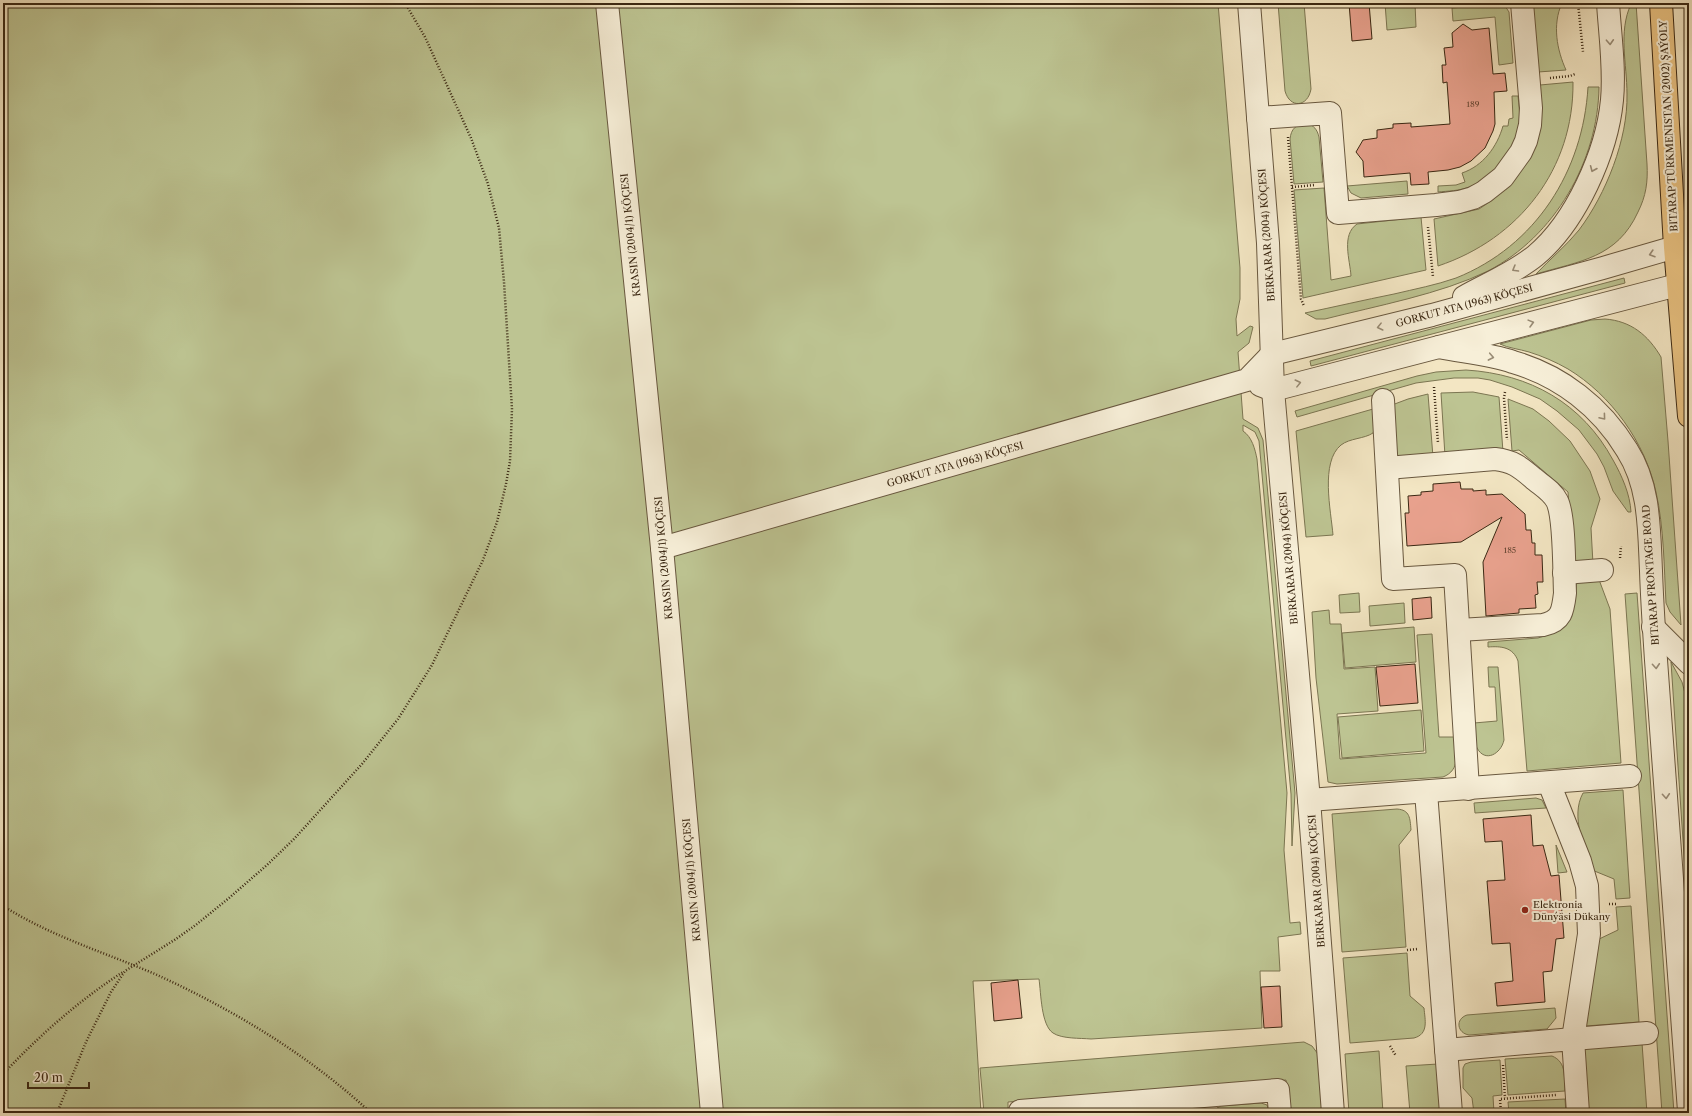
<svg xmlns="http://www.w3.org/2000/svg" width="1692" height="1116" font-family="'Libre Caslon Text',serif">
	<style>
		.green { fill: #bdc492; stroke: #7c7652 }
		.building { fill: #e8a18d; stroke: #3b2813 }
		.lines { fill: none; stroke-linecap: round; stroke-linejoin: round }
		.minor-casing { stroke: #69583f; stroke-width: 24 }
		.major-casing { stroke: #3b2813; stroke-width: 24 }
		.path { stroke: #3b2813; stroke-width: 2.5; stroke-dasharray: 1 2; stroke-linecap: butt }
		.minor { stroke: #f7efd8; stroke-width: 22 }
		.major { stroke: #eac382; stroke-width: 22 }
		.oneway { stroke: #998c76 }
		.poi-dot { fill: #8f2418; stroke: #f7efd8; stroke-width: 1.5 }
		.labels { text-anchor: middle; stroke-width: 4; stroke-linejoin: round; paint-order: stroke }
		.number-label { font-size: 8px; fill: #664632 }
		.street-label { font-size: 10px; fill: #3b2813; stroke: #f7efd8 }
		.poi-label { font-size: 10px; fill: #3b2813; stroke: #f7efd8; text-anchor: start }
	</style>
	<rect width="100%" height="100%" fill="#f3e6c3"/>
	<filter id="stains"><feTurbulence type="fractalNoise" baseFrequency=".005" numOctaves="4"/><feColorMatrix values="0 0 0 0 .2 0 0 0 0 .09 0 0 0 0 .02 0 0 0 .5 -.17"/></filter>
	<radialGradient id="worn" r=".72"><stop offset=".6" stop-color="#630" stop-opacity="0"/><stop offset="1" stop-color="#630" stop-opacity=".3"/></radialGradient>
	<g class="green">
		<path d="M3,3h1215l22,265v31l-4,20 1,17 13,-10 3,1 -4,16 -11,9 5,67 15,9 5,12 32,353 -3,53 -1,-52 -32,-353 -4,-9 -12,-7v6c9,6 12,18 14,28l30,334 -3,57 6,73 10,-1 1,12 -23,3 2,34h-20l2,57 -171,11c-11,-1 -29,0 -38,-6 -12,-8 -12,-40 -14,-54l-66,2 8,132h-978z"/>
		<path d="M1278,3h26l7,86c-3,18 -21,20 -26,2z"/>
		<polygon points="1385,3 1415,3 1416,27 1387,30"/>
		<path d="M1533,3h29c-10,22 -5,47 4,67l-28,2z"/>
		<path d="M1636,3l11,161c1,18 -1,32 -9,48 -21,46 -58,49 -102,62 14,-15 30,-28 43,-44 27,-36 49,-91 48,-136 0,-30 -9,-62 4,-90z"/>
		<polygon points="1498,4 1505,6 1509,12 1513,63 1499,65 1495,17 1453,21 1452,8"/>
		<path d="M1573,82c1,87 -54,157 -135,184l-4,-47 45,-10 12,-8 20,-17 19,-27 11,-46 -1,-26z"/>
		<path d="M1588,87h11c-1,74 -44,149 -111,184 -47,23 -112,35 -163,48h-9l-11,-6c29,-6 59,-13 89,-19 21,-5 42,-9 62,-16 80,-32 127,-107 132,-191z"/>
		<path d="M1512,96h6c1,9 2,19 2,28 -3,27 -27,53 -51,63 -10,4 -21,4 -31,5v-6l18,-1 9,-3 -3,-9c21,-7 35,-26 41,-47h5l1,-7 4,-1z"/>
		<path d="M1307,123c7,3 10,6 12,14l4,45 -29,2 -4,-45c1,-10 6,-15 17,-16z"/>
		<polygon points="1407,181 1408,194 1361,198 1351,193 1347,186"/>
		<path d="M1324,188l7,92 20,-4c-1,-16 -10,-41 6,-52l64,-7 5,53 -123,28 -9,-108z"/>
		<polygon points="1624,278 1625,283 1311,366 1310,361"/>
		<path d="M1605,319c26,2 43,16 56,38l7,84 13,184 -11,-13 -4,-9c-2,-37 -2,-75 -10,-111 -11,-50 -45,-97 -88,-123 -12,-7 -26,-13 -39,-17 -10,-3 -21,-4 -29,-8l91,-24z"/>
		<path d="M1466,370c64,4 116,33 147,90 9,16 17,34 18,52h-3l-15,-21 -9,-24 -7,-13 -18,-24 -22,-19 -17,-12 -28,-12 -22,-7 -12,-2h-24l-38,5 -119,34 -2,-6 122,-35 19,-4z"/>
		<polygon points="1473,392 1499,397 1503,452 1445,456 1441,393"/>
		<polygon points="1428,394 1433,457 1396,460 1392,405 1408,399"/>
		<polygon points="1508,399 1533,409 1549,421 1570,441 1590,471 1600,499 1591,528 1593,564 1574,566 1568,492 1519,450 1512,451"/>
		<path d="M1373,409l2,19 -2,5c-9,6 -23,5 -32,12 -21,17 -10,66 -8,90l-27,2 -10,-106z"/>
		<path d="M1598,577l12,32 11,154 -94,8 -9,-110c-5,-14 -17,-15 -30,-14v-5l50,-4 19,-6 18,-34 2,-19z"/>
		<polygon points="1359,593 1360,612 1340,613 1339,595"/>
		<polygon points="1637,593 1674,1113 1662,1113 1625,594"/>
		<polygon points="1404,603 1405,623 1370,626 1369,606"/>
		<path d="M1329,610l1,14h11l3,45 31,-2 3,44 -41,3 3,45 86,-6 -9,-118 15,-1 7,103h16c1,15 6,33 -12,40l-106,7 -9,-2 -12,-104 -4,-66z"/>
		<polygon points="1414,627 1416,662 1345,668 1342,633"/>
		<polygon points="1671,662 1682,682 1686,697 1689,739 1689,862 1685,870"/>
		<path d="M1488,667h10l6,73c-3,14 -19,23 -27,8 -4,-7 -3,-18 -3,-25l23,-2 -2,-34h-6z"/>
		<polygon points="1421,710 1424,751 1342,758 1338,717"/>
		<path d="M1623,790l7,108 -14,1 -2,-20 -22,-9c-7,-23 -22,-53 -9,-77z"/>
		<polygon points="1536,798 1542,800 1546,808 1475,813 1474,803"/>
		<path d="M1397,809c13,1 13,9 14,21l-12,15 7,102 -64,5 -10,-138z"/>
		<polygon points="1556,845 1567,872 1558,873"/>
		<polygon points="1631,906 1639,1022 1586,1026 1597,940 1618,930 1616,907"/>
		<path d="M1407,953l3,43 14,12c1,12 5,26 -10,30l-64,5 -7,-85z"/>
		<path d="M1555,1008l1,10 -9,11 -78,6c-12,-2 -14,-16 -2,-20z"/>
		<polygon points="1304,1042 1312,1046 1318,1054 1322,1113 1289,1113 1286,1080 1008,1102 1008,1113 984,1113 980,1068"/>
		<polygon points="1642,1043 1647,1113 1586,1113 1581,1048"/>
		<polygon points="1379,1051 1383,1113 1349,1113 1345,1054"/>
		<path d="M1552,1056c15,6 12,22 13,35l-57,4 -3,-36z"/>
		<polygon points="1500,1060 1502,1095 1493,1096 1494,1113 1474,1113 1472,1098 1463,1088 1463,1068 1465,1064 1471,1062"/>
		<polygon points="1438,1064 1442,1113 1410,1113 1406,1066"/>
		<polygon points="1565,1099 1566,1113 1509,1113 1508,1102"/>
		<polygon points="1261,1103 1267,1105 1270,1113 1215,1113 1217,1108 1221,1106"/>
		<polygon points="1196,1108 1196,1113 1151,1113 1154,1111"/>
	</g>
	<g class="building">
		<polygon points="1349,3 1369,3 1372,39 1352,41"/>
		<polygon points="1463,24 1472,30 1489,28 1493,74 1505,73 1507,91 1494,92 1495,124 1493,131 1485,148 1471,161 1460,167 1448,170 1428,172 1429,184 1411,185 1410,173 1364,177 1363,161 1356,152 1363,140 1377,138 1377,130 1393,128 1393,124 1411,123 1411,127 1450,124 1447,82 1443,83 1442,65 1446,65 1444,48 1453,47 1452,33"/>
		<polygon points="1460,482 1461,489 1473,489 1473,491 1486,490 1486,495 1502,494 1525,514 1526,530 1531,530 1532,543 1535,543 1535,555 1542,555 1543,582 1537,582 1538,594 1535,595 1536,608 1519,609 1519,613 1486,616 1483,562 1502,517 1461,542 1407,546 1405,513 1409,513 1408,496 1421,495 1421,492 1433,491 1433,484"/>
		<polygon points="1431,597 1432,618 1413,620 1412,599"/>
		<polygon points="1415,664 1418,703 1380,706 1376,667"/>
		<polygon points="1531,815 1533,846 1543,845 1551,876 1559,875 1564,938 1556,939 1552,971 1543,972 1545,1002 1497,1006 1495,983 1513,981 1510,943 1492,944 1487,881 1505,880 1502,841 1485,842 1483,819"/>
		<polygon points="1018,980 1022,1018 994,1021 991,983"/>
		<polygon points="1280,986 1282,1027 1264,1028 1261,987"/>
	</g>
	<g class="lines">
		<g class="minor-casing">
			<g id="minor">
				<polyline points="607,3 662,548 712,1113"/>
				<polyline points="1249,3 1268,243 1273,390 1309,800 1333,1113"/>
				<polyline points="1258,118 1330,113 1338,213 1436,205 1459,202 1473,198 1484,192 1503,177 1521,152 1526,141 1530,125 1531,108 1522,3"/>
				<path d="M1464,297c23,-13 50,-24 71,-41 41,-34 72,-104 77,-156 3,-31 -2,-65 -4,-97"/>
				<path d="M1439,347c24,5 50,7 74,15 48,14 88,45 114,88 23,36 22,79 24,121 1,30 3,59 5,89 11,150 22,300 33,451"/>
				<polyline points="1260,385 1273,390 1689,282"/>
				<polyline points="1383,400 1393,579 1455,575 1468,789"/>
				<path d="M1387,468l108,-9c18,2 25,8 38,19 8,7 19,13 24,23 8,16 7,72 8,92 -2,17 -3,28 -22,32l-84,5"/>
				<polyline points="662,548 1247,380 1272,354 1432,315 1603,268 1689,243"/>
				<polyline points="1564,573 1602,570"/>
				<polyline points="1653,627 1689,663"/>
				<polyline points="1549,783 1580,861 1587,886 1589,934 1573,1039 1647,1033"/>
				<polyline points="1426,792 1451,1113"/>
				<polyline points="1309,800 1630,776"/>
				<polyline points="1446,1050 1573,1039 1578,1113"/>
				<polyline points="1020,1113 1020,1111 1278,1090 1280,1113"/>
			</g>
		</g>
		<g class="major-casing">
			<polyline id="major" points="1661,3 1675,247 1689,416"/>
		</g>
		<g class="path">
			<polyline points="1578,3 1583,52"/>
			<polyline points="1550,78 1570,76 1575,74"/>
			<polyline points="1288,137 1301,299 1304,306"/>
			<polyline points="1292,187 1315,185"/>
			<polyline points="1428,227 1433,277"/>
			<polyline points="1434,387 1438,443"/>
			<polyline points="1505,392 1504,398 1507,440"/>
			<polyline points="1620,558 1621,546"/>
			<polyline points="1609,904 1616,904"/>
			<path d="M3,906c48,30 100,46 152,68 77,35 154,81 216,139"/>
			<polyline points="1407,950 1418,949"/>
			<polyline points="1390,1046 1396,1056"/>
			<polyline points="1503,1065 1505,1098"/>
			<path d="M3,1074c36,-38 75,-73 120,-102"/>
			<polyline points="57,1113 86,1042 111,992 125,971 176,939 197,924 229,898 267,865 294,839 362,764 398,719 432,665 483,560 497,522 506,484 510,461 512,409 504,282 499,228 488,184 471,138 425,37 405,3"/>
			<polyline points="1501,1113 1500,1099 1556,1095"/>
		</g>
		<use href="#minor" class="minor"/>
		<use href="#major" class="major"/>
	</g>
	<defs><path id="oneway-chevron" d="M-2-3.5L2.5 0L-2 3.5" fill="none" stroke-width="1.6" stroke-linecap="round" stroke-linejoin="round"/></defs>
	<g class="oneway">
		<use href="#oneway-chevron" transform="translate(1610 42) rotate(87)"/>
		<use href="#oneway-chevron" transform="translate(1593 169) rotate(113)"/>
		<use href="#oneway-chevron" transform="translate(1652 254) rotate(163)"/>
		<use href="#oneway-chevron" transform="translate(1515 269) rotate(150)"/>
		<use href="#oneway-chevron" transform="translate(1531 323) rotate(-15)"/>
		<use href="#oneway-chevron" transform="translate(1380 327) rotate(166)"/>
		<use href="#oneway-chevron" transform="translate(1491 357) rotate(11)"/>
		<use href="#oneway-chevron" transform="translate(1298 383) rotate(-14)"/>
		<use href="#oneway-chevron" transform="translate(1603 417) rotate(50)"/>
		<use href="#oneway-chevron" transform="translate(1656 666) rotate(86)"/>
		<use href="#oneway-chevron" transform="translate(1666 796) rotate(86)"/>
	</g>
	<circle class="poi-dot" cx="1525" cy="910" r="4"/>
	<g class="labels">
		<g class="number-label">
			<text x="1473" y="107">189</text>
			<text x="1510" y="553">185</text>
		</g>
		<g class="street-label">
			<text transform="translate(1668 126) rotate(-93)" y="4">BITARAP TÜRKMENISTAN (2002) ŞAÝOLY</text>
			<text transform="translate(630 235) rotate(-96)" y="4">KRASIN (2004/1) KÖÇESI</text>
			<text transform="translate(1266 235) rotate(-94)" y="4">BERKARAR (2004) KÖÇESI</text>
			<text transform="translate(1464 305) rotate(-15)" y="4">GORKUT ATA (1963) KÖÇESI</text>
			<text transform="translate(955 464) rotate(-16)" y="4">GORKUT ATA (1963) KÖÇESI</text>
			<text transform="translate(663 558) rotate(-95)" y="4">KRASIN (2004/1) KÖÇESI</text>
			<text transform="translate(1288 558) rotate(-95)" y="4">BERKARAR (2004) KÖÇESI</text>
			<text transform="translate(1650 575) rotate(-94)" y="4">BITARAP FRONTAGE ROAD</text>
			<text transform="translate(691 880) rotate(-95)" y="4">KRASIN (2004/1) KÖÇESI</text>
			<text transform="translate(1316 881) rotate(-94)" y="4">BERKARAR (2004) KÖÇESI</text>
		</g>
		<g class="poi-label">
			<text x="1533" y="908">Elektronia<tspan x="1533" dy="12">Dünýäsi Dükany</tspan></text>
		</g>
	</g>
	<rect width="1692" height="1116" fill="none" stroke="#f3e6c3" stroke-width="16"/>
	<rect x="4" y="4" width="1684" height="1108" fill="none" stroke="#3b2813" stroke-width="2"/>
	<rect x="8" y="8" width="1676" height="1100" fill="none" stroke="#3b2813"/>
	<path d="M28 1082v6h61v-6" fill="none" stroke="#3b2813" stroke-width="2"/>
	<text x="34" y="1082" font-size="12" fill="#3b2813" stroke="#f7efd8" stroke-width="3" paint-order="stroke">20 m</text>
	<rect width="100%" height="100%" filter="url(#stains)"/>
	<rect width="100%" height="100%" fill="url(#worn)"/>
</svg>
